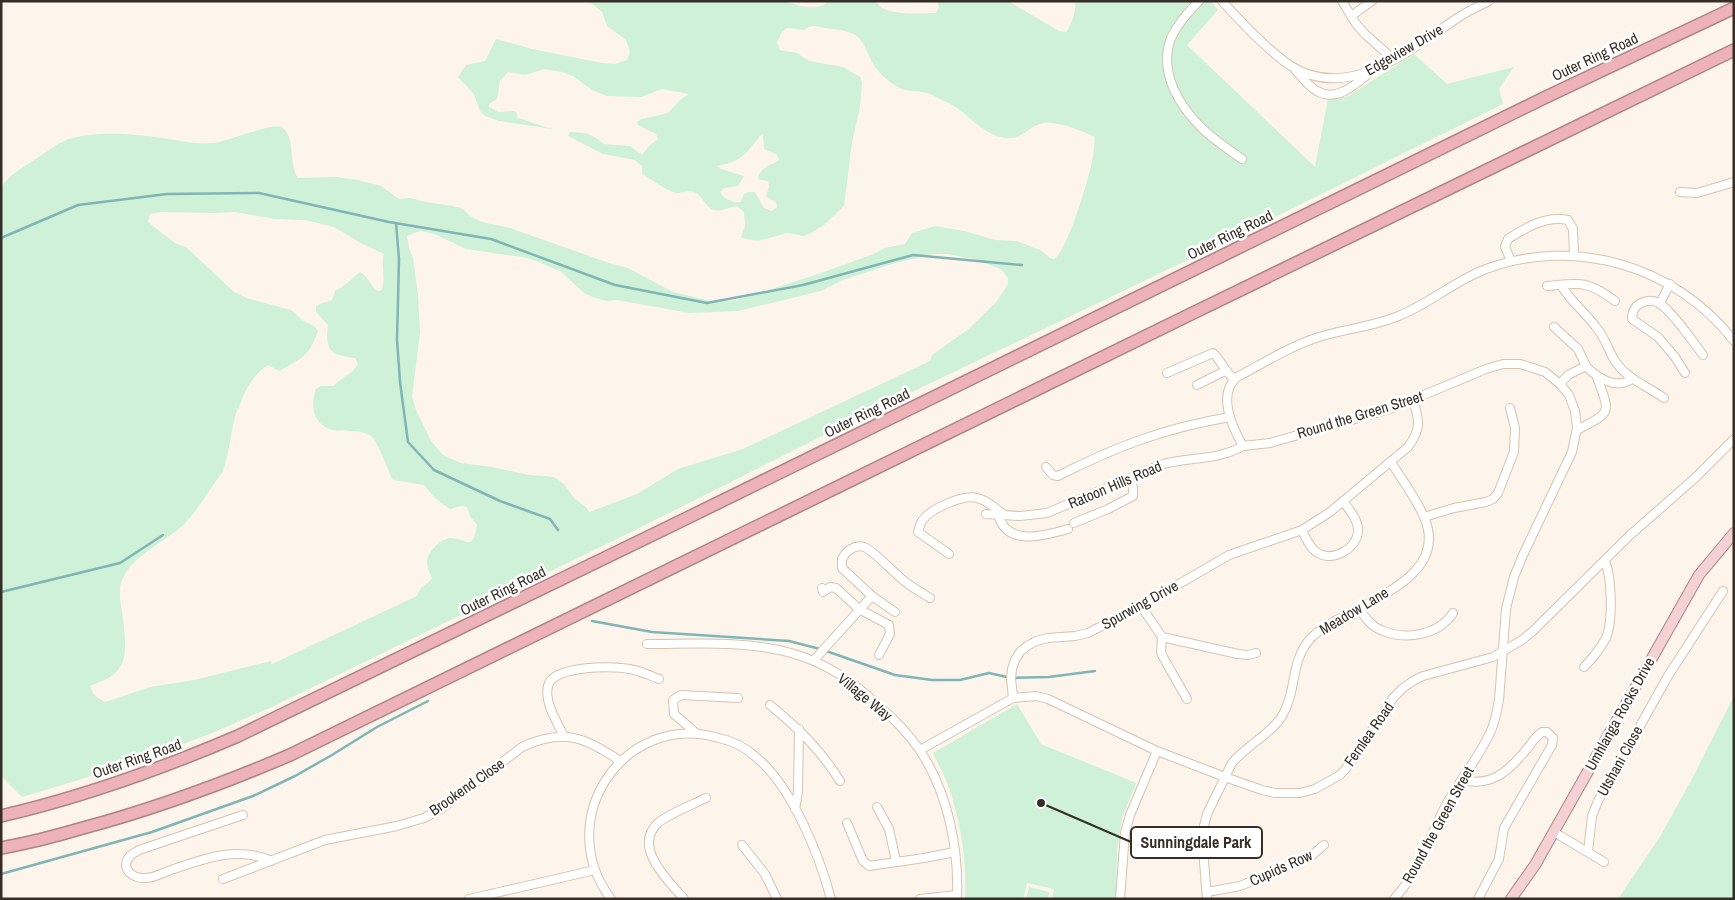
<svg xmlns="http://www.w3.org/2000/svg" width="1735" height="900" font-family="'Archivo Narrow',sans-serif">
	<style>
		.green { fill: #cef1d8; fill-rule: evenodd }
		.lines { fill: none; stroke-linecap: round; stroke-linejoin: round }
		.stream { stroke: #80b5b7; stroke-width: 2.5 }
		.minor-casing { stroke: #d7c3ae; stroke-width: 10 }
		.major-casing { stroke: #ad8485; stroke-width: 12 }
		.highway-casing { stroke: #ad8485; stroke-width: 14 }
		.minor { stroke: #fff; stroke-width: 8 }
		.major { stroke: #f4d1d4; stroke-width: 10 }
		.highway { stroke: #edb3b8; stroke-width: 11 }
		.labels { text-anchor: middle; stroke-width: 5; stroke-linejoin: round; paint-order: stroke }
		.street-label { font-size: 15px; fill: #362e26; stroke: #fff }
		.leader { fill: none; stroke: #362e26; stroke-width: 2 }
		.callout-dot { fill: #362e26; stroke: #fff; stroke-width: 2 }
		.callout { fill: #fff; stroke: #362e26; stroke-width: 2 }
		.callout-label { font-size: 16px; text-anchor: middle; font-weight: bold; fill: #362e26 }
	</style>
	<rect width="100%" height="100%" fill="#fdf5ec"/>
	<g class="green">
		<path d="M589,1h197c12,5 32,11 43,0h47c6,16 45,12 60,12l3,-6 -2,-6h71l51,30 7,1c7,-11 10,-19 9,-31h136l7,9 -31,35 128,122 13,-68h8l12,-3 66,-42 33,30 67,-17 -15,22 4,15 -313,155 -324,155 -233,117 -359,175 -62,27 -64,24 -63,21 -63,19 -21,-21v-589c9,-13 23,-20 36,-29 11,-7 23,-17 36,-20 25,-7 62,-4 88,0 17,2 35,7 53,5 12,-1 61,-22 69,-15 12,9 6,37 15,50l38,-1 22,3 23,6 18,13 11,-1 16,4 27,4 10,3 7,7 12,6 28,6 99,35 19,5 45,24 42,10 22,-2 81,-26 53,-19 14,-7 20,-4 7,-11 23,-7 29,5 31,9 22,1 23,9 10,8 4,1c13,-7 35,-81 38,-98 2,-8 2,-16 3,-24 -14,-6 -39,-18 -55,-13 -13,4 -19,16 -35,14 -19,-3 -30,-16 -44,-27 -9,-7 -21,-12 -31,-17 -11,-5 -22,-1 -32,-7 -9,-5 -17,-12 -23,-20 -7,-10 -9,-25 -20,-32 -9,-5 -20,-6 -30,-7 -8,-2 -14,-4 -21,2l-18,-2 -4,4 -5,10 3,8 17,3 12,8 34,6 17,10 2,5 -2,25 -8,35 -8,64 -20,19 -15,9 -5,2 -17,-3 -29,8 -12,-2 -5,-2 4,-11 -1,-14 -7,-6c-7,1 -18,6 -23,4 -10,-3 -11,-15 -20,-18 -5,-2 -11,1 -16,1 -11,-1 -24,-13 -35,-18l-1,-2v-7l-7,-6 -32,-6 -35,-18 2,-4 16,1 10,5 8,6 26,2 12,9 7,-9 9,-7 -2,-5 -18,-9 -1,-3 5,-3 26,-6 12,-13 9,-6 -27,-5 -21,8 -34,-1 -15,-6 -19,-14 -11,-4 -17,-3 -20,6 -17,-3 -8,9 -3,18 -8,5v3l10,5 15,-1 2,1 2,6 34,11 -53,-8 -14,-5 -5,-5 -6,-17 -16,-17 8,-12 19,-4 11,-22 36,10 70,14 13,1 12,-4 3,-8 -4,-12 -19,-14 -5,-14zM763,135l1,14 12,5 3,5 -1,2c-9,5 -19,7 -20,18l10,2 1,5 -3,11 10,5 1,5 -5,4 -8,-3 -9,-16h-6l-5,2 -3,8c-8,1 -17,-3 -21,-10l4,-4 14,-2 6,-10 -23,-7 -4,-3c25,-5 28,-11 43,-30zM161,212l54,1 20,-1 40,7 30,1 29,7 25,15 25,12c-4,13 3,23 -3,37h-3c-8,-5 -10,-15 -18,-19l-18,15 -7,4c-3,16 -9,7 -19,16v5l12,13c-3,26 2,30 27,33l3,6 -5,7 -9,6 -11,9h-12l-5,3c-3,8 -4,18 -1,26 11,25 35,10 55,20 7,4 18,35 23,45l31,5 12,14 14,10 11,-3 6,1 3,9 7,9c-4,29 -12,12 -28,13 -9,2 -23,15 -22,25 0,5 3,10 5,15 -5,8 -12,7 -15,18l-145,68 -1,-3 -77,19 -44,7 -45,15c-8,-4 -12,-7 -15,-16 10,-4 20,-7 27,-15 13,-12 7,-43 5,-59 -2,-11 -4,-24 1,-34 11,-25 48,-38 65,-58 13,-15 22,-32 34,-47 8,-20 8,-42 15,-63l-1,-2 3,1c3,-15 15,-36 29,-44l11,6c24,-13 30,-15 39,-40l-4,-5 -12,-6 -11,-10 -42,-11 -15,-7 -47,-44 -12,-5 -27,-21 2,-8zM420,231l15,3 31,15 62,9 32,13 24,22 8,4 15,4 10,-1 72,13 49,-2 83,-20 22,-11 52,-17 39,-9h14l26,5 27,10 7,9v6l-11,17 -27,27 -38,27 -2,6 -187,88 -65,20 -41,25 -48,18 -2,-4 -13,-10 -10,-14 -10,-7 -25,-2 -37,-8 -31,-4 -18,-8 -12,-14 -15,-31 -4,-13 8,-65 -2,-37 -5,-37 -4,-10 -2,-12z"/>
		<polygon points="1734,696 1734,899 1618,899 1661,835 1694,775"/>
		<path d="M1017,704l24,40 95,39 -14,35 -5,33 -1,48h-64l2,-10 -27,-6 -4,16h-58c2,-37 -4,-76 -16,-111 -4,-12 -11,-24 -16,-35z"/>
		<polygon points="1029,887 1049,892 1048,899 1026,899"/>
	</g>
	<g class="lines">
		<g class="stream">
			<polyline points="396,223 399,259 397,340 400,382 408,442 434,470 500,501 550,519 558,530"/>
			<polyline points="1,238 78,205 167,194 259,193 389,222 491,239 615,285 707,303 803,285 913,255 1022,265"/>
			<polyline points="1,592 120,563 163,535"/>
			<polyline points="592,621 652,632 789,641 820,649"/>
			<polyline points="826,651 895,675 932,680 960,680 989,673 1011,678 1049,677 1095,671"/>
			<polyline points="1,874 152,832 253,796 295,776 332,755 377,727 428,701"/>
		</g>
		<g class="minor-casing">
			<g id="minor">
				<path d="M1199,1c-10,10 -22,24 -28,37 -13,35 9,70 34,93 11,10 24,19 37,28"/>
				<path d="M1222,1c19,21 46,50 69,65 59,37 121,-18 168,-49 9,-6 20,-11 30,-16"/>
				<polyline points="1342,1 1356,24 1365,34 1393,59"/>
				<polyline points="1351,16 1372,1"/>
				<path d="M1296,71c6,6 13,16 21,20 18,11 37,-5 50,-16"/>
				<polyline points="1680,192 1697,193 1734,182"/>
				<path d="M1511,261l-6,-14 3,-8c17,-11 38,-24 60,-19l5,9 1,26"/>
				<path d="M1561,285c9,16 24,27 35,42 9,10 12,23 19,34 12,18 32,25 49,37"/>
				<path d="M1547,286c33,-3 40,-6 68,15"/>
				<polyline points="1660,303 1670,284"/>
				<polyline points="1554,327 1578,349 1586,366"/>
				<path d="M1167,373l46,-20c7,6 12,19 21,26"/>
				<path d="M1685,373l-10,-16 -17,-20 -26,-18c0,-7 3,-13 9,-16 6,-3 14,-3 19,1 13,8 33,38 43,51"/>
				<path d="M1560,384l8,-9 18,-9c11,12 30,24 46,13"/>
				<polyline points="1197,385 1225,371"/>
				<path d="M1577,430c36,-19 33,-16 20,-53"/>
				<path d="M1046,467l7,8 5,1c59,-30 107,-48 172,-59"/>
				<path d="M986,514l34,2 27,-3 116,-49c27,-7 56,-4 80,-18"/>
				<path d="M998,514c8,33 46,22 70,15"/>
				<polyline points="1424,517 1454,508 1486,502 1493,499 1498,493 1514,452 1515,428 1510,408"/>
				<polyline points="1074,523 1108,509 1133,496 1133,488 1131,478"/>
				<path d="M1302,530c4,8 8,19 16,23 15,9 38,-4 40,-21 1,-12 -9,-22 -15,-31"/>
				<path d="M949,554l-31,-22c1,-3 2,-8 4,-11 8,-12 41,-27 55,-23 10,2 18,10 26,16"/>
				<polyline points="822,588 823,592 830,587 836,588 859,609 889,625 890,634 879,655"/>
				<polyline points="1141,606 1162,637 1238,654 1248,655 1256,653"/>
				<path d="M1359,608c6,10 12,18 22,22 24,11 58,5 72,-17"/>
				<path d="M895,612l-23,-16 -30,-28v-9c4,-8 13,-15 22,-12 8,2 30,26 39,33 8,7 18,12 27,18"/>
				<polyline points="1162,637 1161,652 1163,657 1187,699"/>
				<path d="M647,644c47,0 98,-4 144,9 33,9 62,28 87,52 15,13 30,28 41,44 29,43 40,99 38,150"/>
				<polyline points="814,660 872,596"/>
				<path d="M1584,667c9,-9 16,-18 22,-29 7,-16 6,-60 -1,-77"/>
				<path d="M1013,698l-2,-20 1,-9 3,-9 5,-8 7,-6 9,-5 12,-3 27,-2 13,-3 53,-27 88,-51 73,-25 28,-18 78,-65c13,-18 12,-26 5,-46"/>
				<path d="M770,705c29,24 50,44 70,76"/>
				<polyline points="696,733 674,714 673,700 681,695 738,698"/>
				<path d="M564,737c-7,-16 -20,-34 -16,-51 4,-21 69,-21 86,-16 9,2 17,6 25,9"/>
				<polyline points="920,750 1013,698 1036,696 1048,699 1157,751 1225,777 1262,790 1275,793 1300,793 1315,789 1340,775 1350,764 1393,698 1403,688 1413,681 1423,676 1493,657 1522,640 1533,631 1629,536 1695,478 1734,439"/>
				<path d="M1462,780c29,7 46,-8 64,-30 5,-6 9,-13 16,-18h5l6,6 -1,7 -48,83 -5,31 -21,40"/>
				<polyline points="877,807 889,829 896,861"/>
				<polyline points="795,809 798,792 799,729"/>
				<path d="M243,815l-104,35c-3,2 -7,4 -9,6 -11,12 3,23 15,22 10,0 19,-6 29,-9 31,-11 66,-23 97,-8"/>
				<polyline points="847,823 863,861 869,866 924,858 955,852"/>
				<polyline points="1554,832 1604,862"/>
				<polyline points="742,845 765,874 777,899"/>
				<polyline points="1588,852 1592,816 1598,801 1668,676 1723,591"/>
				<path d="M223,879l102,-39 72,-14 27,-8 17,-9 81,-62c41,-19 63,-10 98,14"/>
				<polyline points="1207,892 1240,886 1311,856 1324,845"/>
				<polyline points="469,899 595,870"/>
				<path d="M611,899c-60,-79 13,-189 108,-161 13,3 27,10 37,19 36,30 63,97 75,142"/>
				<path d="M684,899c-16,-19 -52,-52 -26,-76 12,-10 34,-18 48,-25"/>
				<polyline points="920,899 957,895"/>
				<polyline points="1120,899 1125,833 1130,815 1157,751"/>
				<path d="M1207,899l-5,-62 2,-11 3,-12 25,-51c14,-17 40,-30 50,-47 15,-24 8,-56 29,-78 12,-12 29,-20 45,-28 34,-19 90,-43 68,-93 -8,-19 -22,-37 -33,-55"/>
				<path d="M1394,899c25,-27 35,-62 52,-94 13,-24 32,-46 44,-72 5,-10 7,-22 9,-33l7,-91 8,-32 9,-22 49,-103 5,-24 -2,-17 -6,-16 -9,-11 -15,-12 -25,-8h-17l-17,5 -96,40 -120,34 -27,3c-11,-19 -26,-52 -6,-69 27,-14 53,-31 82,-40 25,-8 52,-10 77,-20 32,-12 58,-36 90,-48 89,-33 190,-3 248,72"/>
			</g>
		</g>
		<g class="major-casing">
			<polyline id="major" points="1511,899 1535,865 1699,575 1734,533"/>
		</g>
		<g class="highway-casing">
			<g id="highway">
				<path d="M1,816c82,-19 160,-47 237,-80l443,-215 865,-424 188,-89"/>
				<path d="M1,848c28,-5 55,-12 82,-20 71,-19 139,-44 207,-73l901,-441 543,-264"/>
			</g>
		</g>
		<use href="#minor" class="minor"/>
		<use href="#major" class="major"/>
		<use href="#highway" class="highway"/>
	</g>
	<g class="labels">
		<g class="street-label">
			<text transform="translate(1404 50) rotate(-30)" y="5">Edgeview Drive</text>
			<text transform="translate(1595 57) rotate(-25)" y="5">Outer Ring Road</text>
			<text transform="translate(1230 235) rotate(-26)" y="5">Outer Ring Road</text>
			<text transform="translate(867 413) rotate(-26)" y="5">Outer Ring Road</text>
			<text transform="translate(1360 415) rotate(-17)" y="5">Round the Green Street</text>
			<text transform="translate(1115 485) rotate(-23)" y="5">Ratoon Hills Road</text>
			<text transform="translate(503 591) rotate(-26)" y="5">Outer Ring Road</text>
			<text transform="translate(1140 605) rotate(-29)" y="5">Spurwing Drive</text>
			<text transform="translate(1354 611) rotate(-31)" y="5">Meadow Lane</text>
			<text transform="translate(865 697) rotate(39)" y="5">Village Way</text>
			<text transform="translate(1620 714) rotate(-61)" y="5">Umhlanga Rocks Drive</text>
			<text transform="translate(1369 734) rotate(-55)" y="5">Fernlea Road</text>
			<text transform="translate(137 759) rotate(-19)" y="5">Outer Ring Road</text>
			<text transform="translate(1620 761) rotate(-61)" y="5">Utshani Close</text>
			<text transform="translate(467 787) rotate(-35)" y="5">Brookend Close</text>
			<text transform="translate(1438 825) rotate(-61)" y="5">Round the Green Street</text>
			<text transform="translate(1281 868) rotate(-24)" y="5">Cupids Row</text>
		</g>
	</g>
	<path class="leader" d="M1041 803L1131 842"/>
	<circle class="callout-dot" cx="1041" cy="803" r="5"/>
	<rect class="callout" x="1131" y="827" width="131" height="31" rx="5"/>
	<g class="callout-label">
		<text x="1196" y="848">Sunningdale Park</text>
	</g>
	<rect width="1735" height="900" fill="none" stroke="#362e26" stroke-width="5"/>
</svg>
